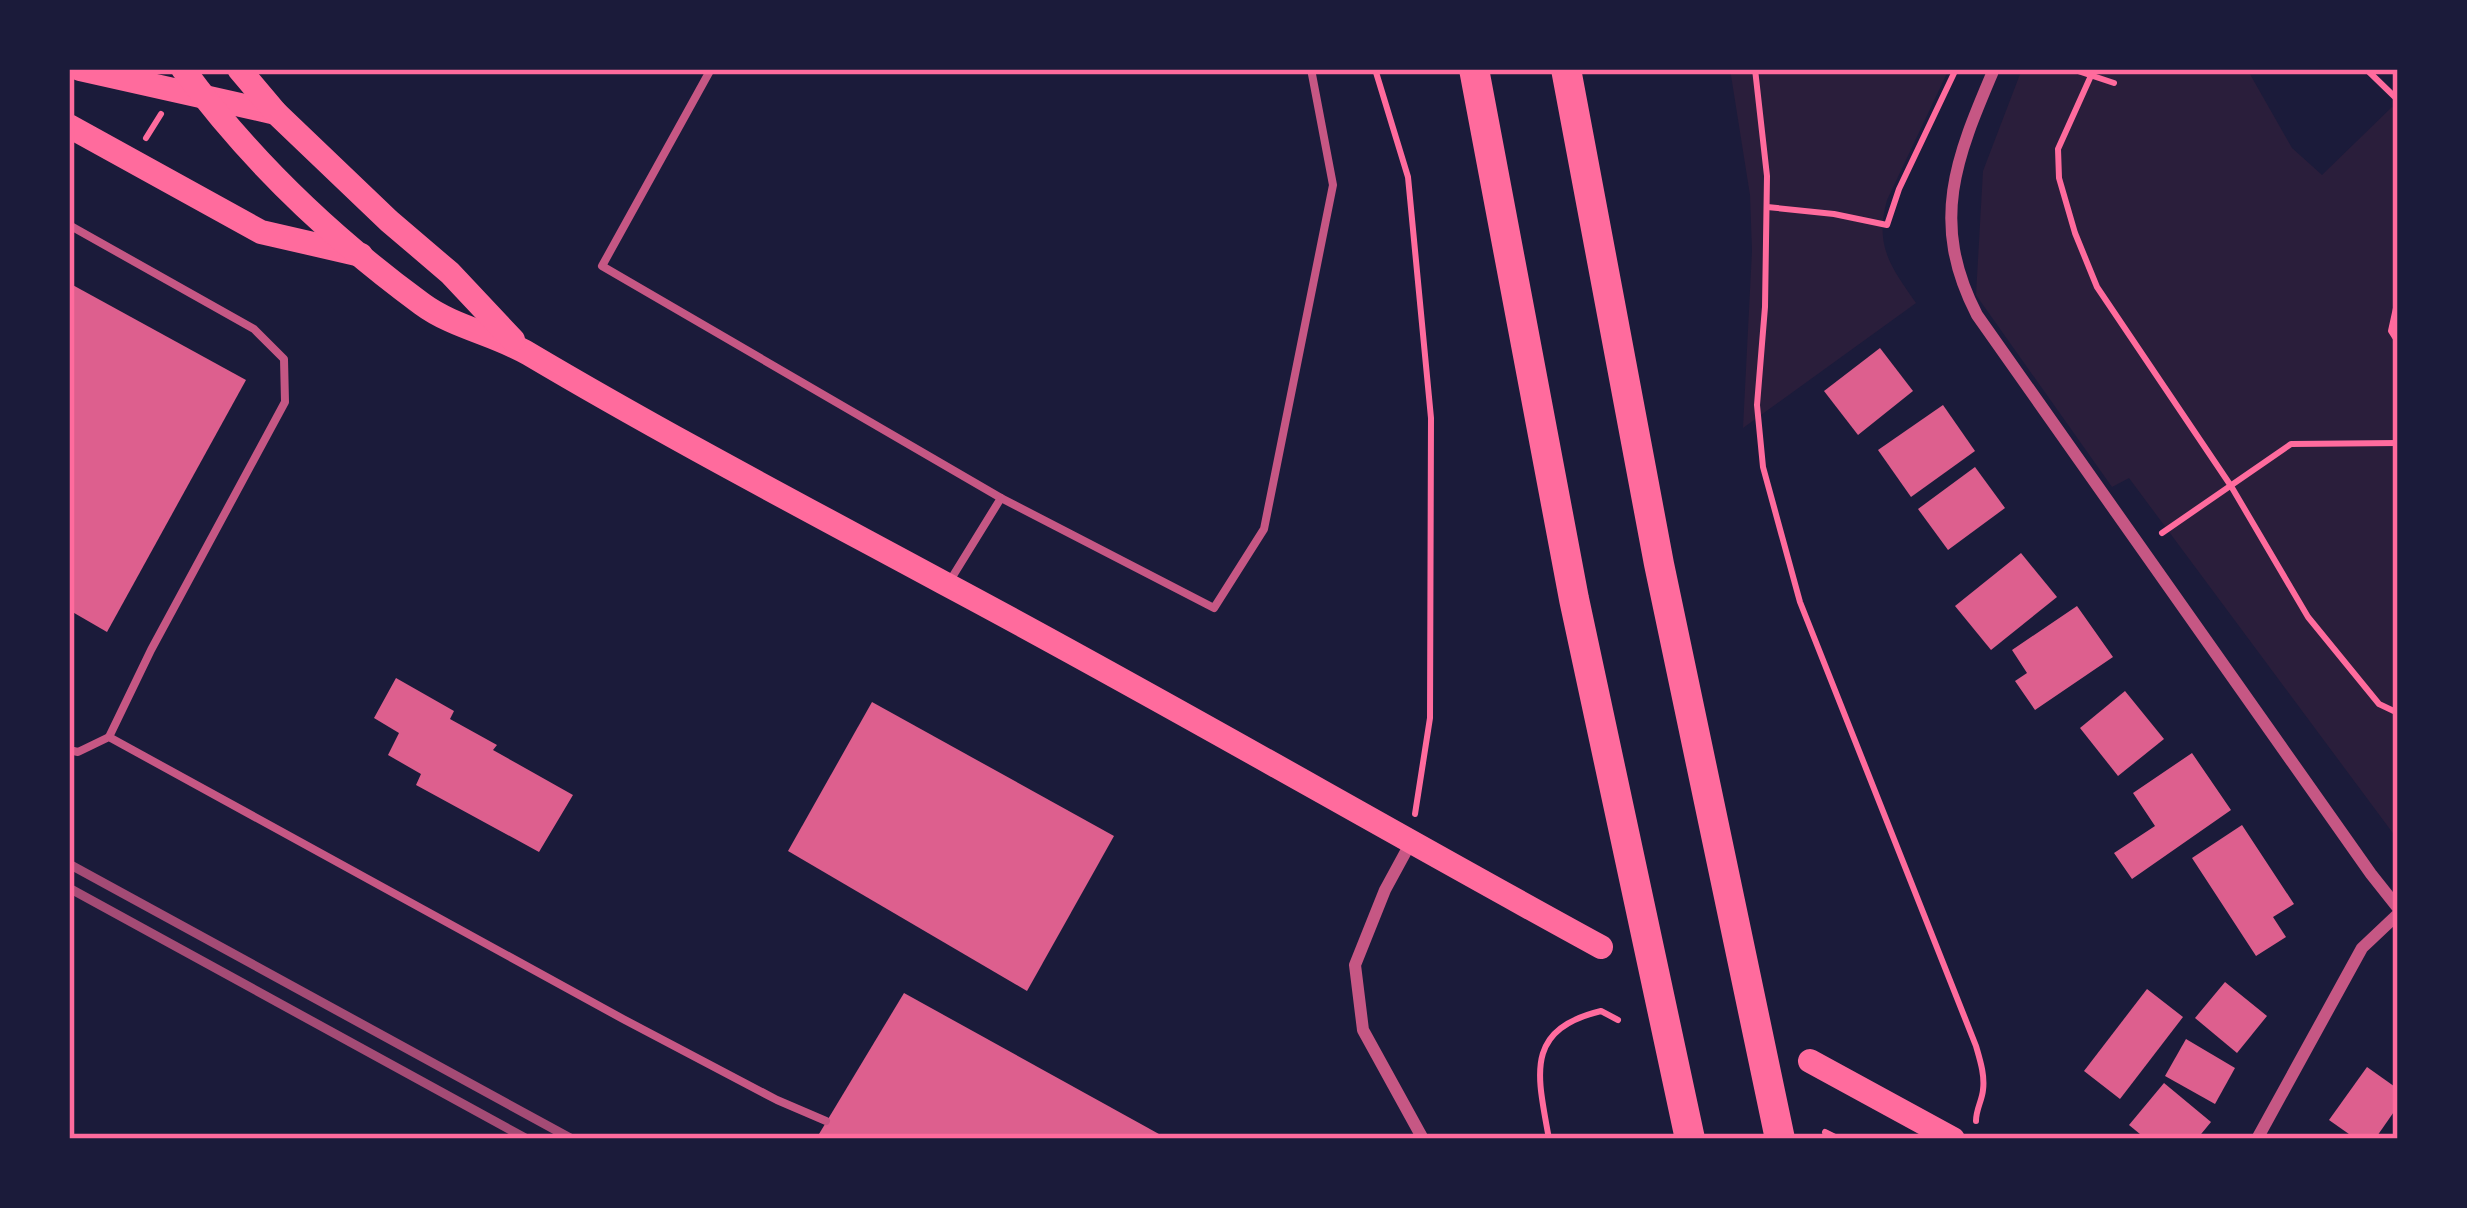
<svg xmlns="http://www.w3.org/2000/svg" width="2467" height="1208" font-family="'Sofia Sans Condensed',sans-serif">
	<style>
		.green { fill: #2a1e3b }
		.building { fill: #dd5f8e }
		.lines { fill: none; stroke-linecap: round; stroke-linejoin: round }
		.path { stroke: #ff6b9d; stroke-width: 6 }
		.service { stroke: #c65784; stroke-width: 8 }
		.minor { stroke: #c65784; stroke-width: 12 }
		.secondary { stroke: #ff6b9d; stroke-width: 24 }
		.primary { stroke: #ff6b9d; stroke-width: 24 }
		.motorway { stroke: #ff6b9d; stroke-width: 30 }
		.rail { stroke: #a44b75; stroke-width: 9 }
		.neatline { fill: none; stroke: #ff6b9d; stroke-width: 4.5 }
	</style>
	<rect width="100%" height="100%" fill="#1b1b3a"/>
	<g class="green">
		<path d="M1730,69h219l-62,131c-13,46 4,67 29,103l-173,125 9,-177 -2,-56z"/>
		<polygon points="2022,69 2247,69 2292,148 2322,175 2392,107 2398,110 2398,840 2129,478 2112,487 1976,295 1983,171"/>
	</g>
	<g class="building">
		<polygon points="69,283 246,380 107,632 69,610"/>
		<polygon points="1880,348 1913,391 1858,435 1824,391"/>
		<polygon points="1943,405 1975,451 1911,497 1878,450"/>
		<polygon points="1975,467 2005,508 1948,550 1918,509"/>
		<polygon points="2021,553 2057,597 1991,650 1955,606"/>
		<polygon points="2077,606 2113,657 2035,710 2015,681 2027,673 2012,650"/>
		<polygon points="396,678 454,711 450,719 497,745 493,750 573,795 539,852 416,785 421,774 388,755 399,733 374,718"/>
		<polygon points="2125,691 2164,739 2118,776 2080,728"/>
		<polygon points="872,702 1114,836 1027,991 788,851"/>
		<polygon points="2192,753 2231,810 2132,879 2114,853 2155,826 2133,793"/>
		<polygon points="2242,825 2294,904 2273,917 2286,937 2256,956 2192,858"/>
		<polygon points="2225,982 2267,1016 2237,1053 2195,1018"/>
		<polygon points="2147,989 2183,1017 2120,1099 2084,1071"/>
		<polygon points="904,993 1168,1139 816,1139"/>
		<polygon points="2186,1039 2235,1068 2215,1104 2165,1076"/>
		<polygon points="2367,1067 2398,1089 2398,1106 2375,1139 2356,1139 2329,1120"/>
		<polygon points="2164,1083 2211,1122 2197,1139 2146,1139 2129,1125"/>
	</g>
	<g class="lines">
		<g class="path">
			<polyline points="1375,69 1408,177 1431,418 1430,718 1415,814"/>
			<path d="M1755,69l12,107 -2,131 -8,98 6,62 37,135 176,444c4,14 9,29 7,44 -1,11 -7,19 -7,31"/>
			<polyline points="2072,69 2114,83"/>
			<polyline points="2094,69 2058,149 2059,178 2075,233 2097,287 2231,486 2308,617 2379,704 2398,713"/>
			<polyline points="2366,69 2398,100"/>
			<polyline points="146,138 161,114"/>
			<polyline points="1767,207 1834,214 1887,225 1899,189 1956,69"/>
			<polyline points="2398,299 2391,331 2398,342"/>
			<polyline points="2162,533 2291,444 2398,443"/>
			<polyline points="1825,1132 1839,1139"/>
			<path d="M1549,1139c-11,-63 -26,-109 52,-128l17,9"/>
		</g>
		<g class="service">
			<polyline points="711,69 602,266 1001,498 1214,608 1264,529 1333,185 1311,69"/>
			<polyline points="69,225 254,329 284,359 285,402 151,650 109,737"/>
			<polyline points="951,579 1001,498"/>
			<polyline points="69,750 78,752 109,737 623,1019 777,1100 826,1121"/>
		</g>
		<g class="minor">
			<path d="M1994,69c-38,89 -65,153 -17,246l394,559 27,34"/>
			<polyline points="1410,844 1385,890 1355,965 1363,1030 1423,1139"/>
			<polyline points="2257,1139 2362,948 2398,914"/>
		</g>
		<g class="secondary">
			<polyline points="80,69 276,113"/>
			<polyline points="69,126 261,232 361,255"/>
		</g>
		<g class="primary">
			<path d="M183,69c66,90 149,169 239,235 31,23 73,30 107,50 135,80 274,153 413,228 222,118 439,245 659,365"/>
			<polyline points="239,69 276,113 389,221 450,273 513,340"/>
			<polyline points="1810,1061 1953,1139"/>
		</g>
		<g class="motorway">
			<polyline points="1474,69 1574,599 1690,1139"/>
			<polyline points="1566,69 1659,564 1780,1139"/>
		</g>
		<g class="rail">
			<polyline points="69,864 572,1139"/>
			<polyline points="69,888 527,1139"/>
		</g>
	</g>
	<rect width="2467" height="1208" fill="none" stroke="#1b1b3a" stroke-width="144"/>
	<rect x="72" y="72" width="2323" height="1064" class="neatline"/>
</svg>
